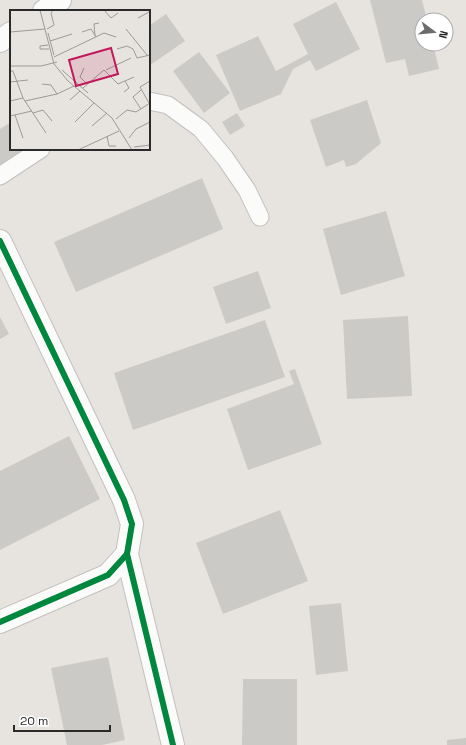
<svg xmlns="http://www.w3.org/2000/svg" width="466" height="745" font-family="'Space Grotesk',sans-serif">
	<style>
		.building { fill: #cccac7 }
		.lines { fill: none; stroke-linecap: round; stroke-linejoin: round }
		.lane-casing { stroke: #c2c0c0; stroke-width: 19 }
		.street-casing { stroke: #c2c0c0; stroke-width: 24 }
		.secondary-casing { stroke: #c2c0c0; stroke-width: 24 }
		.lane { stroke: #fbfbfa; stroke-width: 17 }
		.street { stroke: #fbfbfa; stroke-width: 22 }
		.secondary { stroke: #fbfbfa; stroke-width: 22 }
		.cycleway-casing { stroke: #fff; stroke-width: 8 }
		.cycleway { stroke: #00873e; stroke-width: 6 }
		.inset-road { fill: none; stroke: #9b9a97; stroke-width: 1 }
		.view { fill: #c2185b; fill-opacity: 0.15; stroke: #c2185b; stroke-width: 2 }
		.inset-edge { fill: none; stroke: #2a2a2a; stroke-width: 2 }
	</style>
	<rect width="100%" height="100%" fill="#e7e4e0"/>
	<g class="building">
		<polygon points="370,0 422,0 427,20 422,20 422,44 433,44 439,69 409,76 405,59 386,63"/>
		<polygon points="336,2 360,49 316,71 310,60 293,69 281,94 240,111 216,55 258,36 276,71 308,54 293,24"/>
		<polygon points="166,14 185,41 149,66 149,26"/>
		<polygon points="199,52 230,93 204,113 173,71"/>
		<polygon points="367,100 381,143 356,164 346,167 344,160 326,167 310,120"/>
		<polygon points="237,113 245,126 230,135 222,122"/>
		<polygon points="11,122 11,149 29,149 0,169 0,129"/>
		<polygon points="202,178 223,229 76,292 54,242"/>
		<polygon points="386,211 405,276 341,295 323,229"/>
		<polygon points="258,271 271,308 226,324 213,287"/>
		<polygon points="408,316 412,396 347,399 343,320"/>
		<polygon points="0,317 9,334 0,339"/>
		<polygon points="265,320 285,377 133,430 114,373"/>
		<polygon points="295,369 322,444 248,470 227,409 294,384 289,371"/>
		<polygon points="69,436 100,499 0,550 0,471"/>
		<polygon points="280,510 308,581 223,614 196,543"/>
		<polygon points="341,603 348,671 316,675 309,606"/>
		<polygon points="108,657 125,740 102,745 67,745 51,668"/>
		<polygon points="243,679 297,679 297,745 242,745"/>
		<polygon points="466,738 466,745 447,745 447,740"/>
	</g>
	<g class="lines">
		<g class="lane-casing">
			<g id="lane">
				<polyline points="149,101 168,105 201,129 225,158 247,190 260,217"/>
				<polyline points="0,176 41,149"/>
			</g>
		</g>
		<g class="street-casing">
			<g id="street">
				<polyline points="0,241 124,500 132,524 127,554 108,575 0,622"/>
				<polyline points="127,554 173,745"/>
			</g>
		</g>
		<g class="secondary-casing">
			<g id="secondary">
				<polyline points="44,11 60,0"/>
				<polyline points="0,41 11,33"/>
			</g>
		</g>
		<use href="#lane" class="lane"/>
		<use href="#street" class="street"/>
		<use href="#secondary" class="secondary"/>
		<g class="cycleway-casing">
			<g id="cycleway">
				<polyline points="0,241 124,500 132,524 127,554 108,575 0,622"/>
				<polyline points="127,554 173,745"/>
			</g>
		</g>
		<use href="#cycleway" class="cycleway"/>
	</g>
	<g transform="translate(10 10)">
		<rect width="140" height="140" fill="#e7e4e0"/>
		<path class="inset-road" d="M30,0l14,54 14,17 44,37 20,32M94,0l7,8 7,-5M128,8l11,-6M37,19l7,-4 -3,-12 2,-3M116,19l21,26M0,22l35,-3M72,22l9,-3 5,8M38,23l6,22M85,26l-1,-12 5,-1M40,31l22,-7M38,35l-8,1v3h9M107,39l10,-3 6,3 4,9 13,-3M44,47l50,-24 12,4M0,56h31l16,-4M74,58l-4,9 7,7M52,60l26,23M96,60l25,-12M0,61h3l10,27 23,35M0,72l18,-2M32,74l9,1 6,9M73,78l21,-18 14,14 16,-7M114,82l5,-4 -4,-7M60,90l10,-9M0,91l13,-3M15,91l32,-7 17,-8M139,93l-9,-16 10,-6M131,99l-8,-12 8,-7M23,103l10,-3 9,11M5,105l8,23M0,106l22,-5M106,109l11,-9 9,2 14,-9M65,112l19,-19M82,116l15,-13M97,126l2,10h7M119,128l7,-9 14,-7M124,137l16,-2M68,140l41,-19"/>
		<path class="view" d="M101,38l7,26 -42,12 -7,-26z"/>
		<rect width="140" height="140" class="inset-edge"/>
	</g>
	<g transform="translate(434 32) rotate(106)"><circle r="19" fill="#ffffff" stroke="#aaaaaa"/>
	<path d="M0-3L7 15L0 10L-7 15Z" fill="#6c6b6a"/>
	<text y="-6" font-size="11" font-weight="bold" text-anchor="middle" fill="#2a2a2a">N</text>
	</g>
	<path d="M14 725v6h96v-6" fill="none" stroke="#2a2a2a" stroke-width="2"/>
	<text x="20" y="725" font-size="12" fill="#2a2a2a" stroke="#ffffff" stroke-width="3" paint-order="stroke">20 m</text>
</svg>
